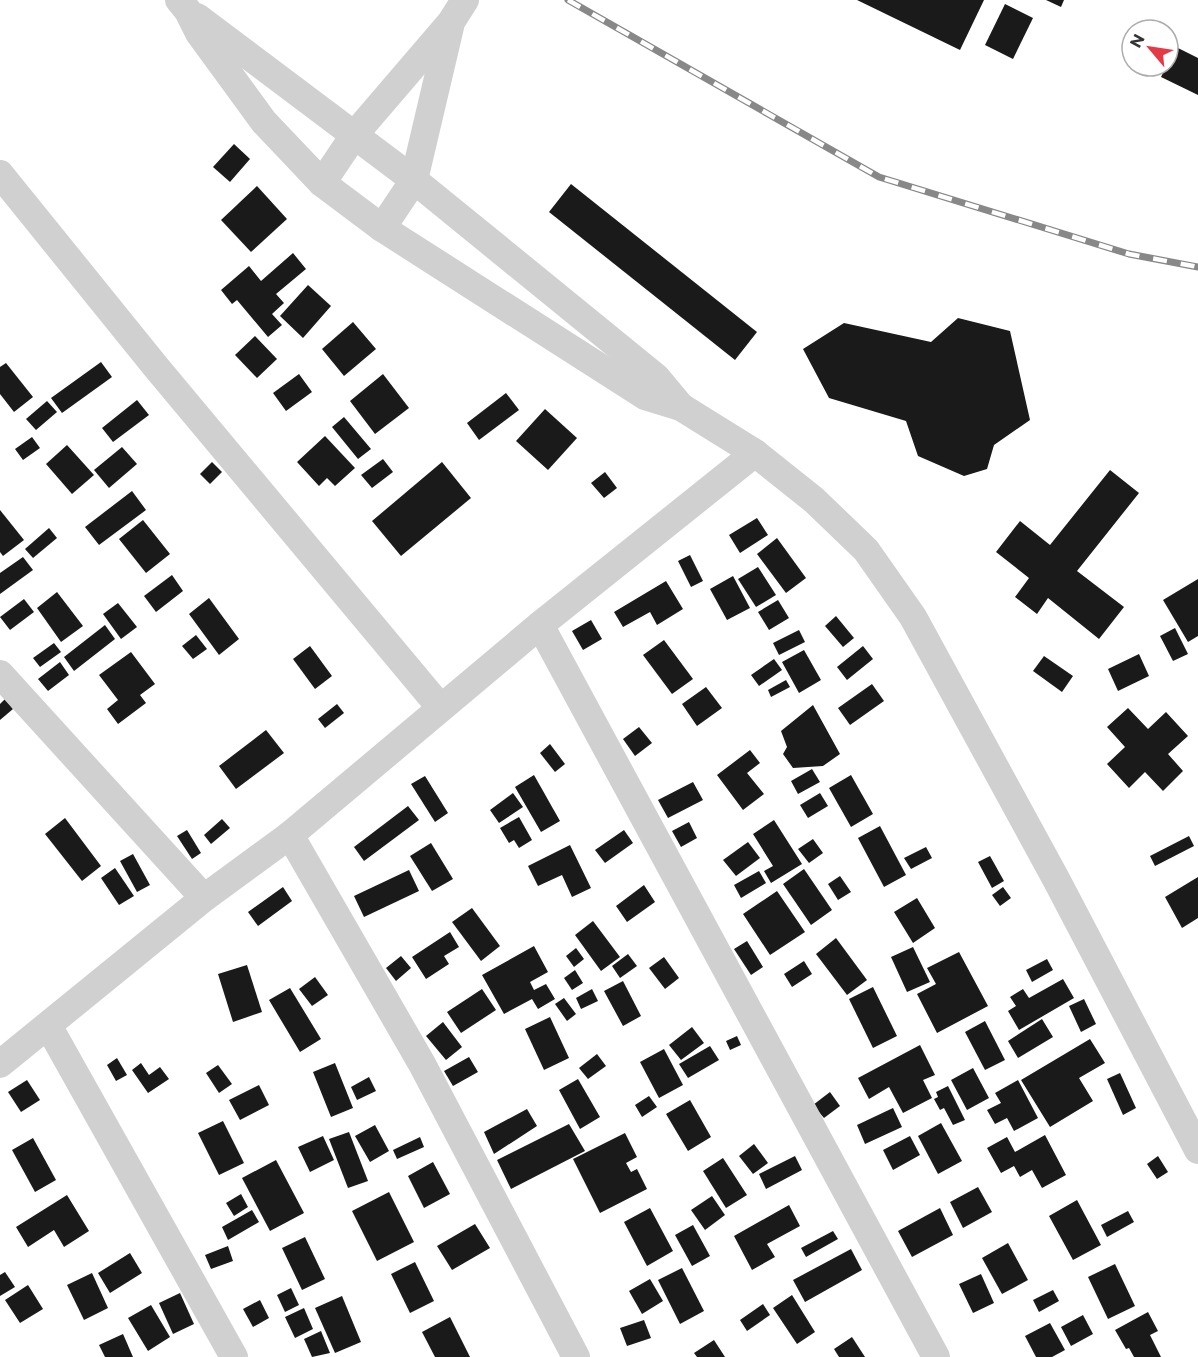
<svg xmlns="http://www.w3.org/2000/svg" width="1198" height="1357" font-family="Montserrat,sans-serif">
	<style>
		.building { fill: #1a1a1a }
		.lines { fill: none; stroke-linecap: round; stroke-linejoin: round }
		.minor { stroke: #d0d0d0; stroke-width: 28 }
		.rail-casing { stroke: #888; stroke-width: 7 }
		.rail { stroke: #fff; stroke-width: 4.5; stroke-dasharray: 14; stroke-linecap: butt }
	</style>
	<rect width="100%" height="100%" fill="#fff"/>
	<g class="building">
		<polygon points="857,0 984,0 960,50"/>
		<polygon points="1046,0 1064,0 1061,7"/>
		<polygon points="1005,4 1033,18 1013,59 985,45"/>
		<polygon points="1176,47 1198,58 1198,95 1161,77"/>
		<polygon points="234,144 250,159 230,182 213,167"/>
		<polygon points="571,184 757,332 735,360 549,212"/>
		<polygon points="257,186 287,219 251,252 221,220"/>
		<polygon points="293,253 306,269 276,294 284,303 272,314 282,325 268,337 237,300 232,304 221,290 249,266 261,281"/>
		<polygon points="308,285 331,306 303,338 280,316"/>
		<polygon points="958,318 1010,331 1030,420 994,445 987,469 964,476 918,456 906,421 829,398 803,349 844,323 931,342"/>
		<polygon points="353,322 376,349 344,376 322,349"/>
		<polygon points="255,336 277,359 257,378 235,355"/>
		<polygon points="101,362 112,377 62,413 51,398"/>
		<polygon points="6,363 33,397 14,412 0,394 0,367"/>
		<polygon points="299,374 312,392 286,411 273,393"/>
		<polygon points="383,374 409,408 375,434 350,401"/>
		<polygon points="506,393 519,410 479,440 467,423"/>
		<polygon points="137,400 149,415 113,442 102,428"/>
		<polygon points="47,401 57,412 36,430 26,419"/>
		<polygon points="545,409 577,438 548,470 516,441"/>
		<polygon points="344,417 371,449 358,459 332,427"/>
		<polygon points="325,436 355,468 335,486 327,478 319,486 297,462"/>
		<polygon points="32,437 40,448 23,460 15,449"/>
		<polygon points="67,445 94,475 72,494 46,464"/>
		<polygon points="122,447 137,464 109,488 94,470"/>
		<polygon points="383,459 393,472 372,488 361,475"/>
		<polygon points="212,462 222,472 210,484 200,474"/>
		<polygon points="442,462 471,498 401,556 372,521"/>
		<polygon points="1110,470 1139,493 1077,571 1124,607 1099,639 1048,598 1037,614 1015,597 1029,578 996,552 1020,521 1050,545"/>
		<polygon points="605,472 617,488 604,498 591,483"/>
		<polygon points="132,491 146,510 99,545 85,527"/>
		<polygon points="0,510 24,540 3,556 0,552"/>
		<polygon points="757,518 768,535 740,553 729,535"/>
		<polygon points="143,520 170,554 146,573 119,539"/>
		<polygon points="49,528 57,538 33,558 25,549"/>
		<polygon points="777,538 806,578 786,593 757,554"/>
		<polygon points="690,555 703,581 691,587 678,561"/>
		<polygon points="23,557 33,570 0,594 0,573"/>
		<polygon points="758,567 776,595 756,607 738,579"/>
		<polygon points="172,575 183,591 156,612 144,596"/>
		<polygon points="733,576 750,608 727,620 710,589"/>
		<polygon points="1198,579 1198,636 1188,642 1163,600"/>
		<polygon points="666,581 683,609 657,625 650,612 623,627 614,612"/>
		<polygon points="57,592 83,626 61,642 37,608"/>
		<polygon points="209,598 239,639 219,655 189,614"/>
		<polygon points="24,599 34,612 10,630 0,617"/>
		<polygon points="778,600 789,618 769,630 758,612"/>
		<polygon points="118,603 137,627 121,639 103,614"/>
		<polygon points="836,616 854,638 843,647 825,626"/>
		<polygon points="591,620 602,639 583,650 572,631"/>
		<polygon points="105,625 115,639 74,671 64,657"/>
		<polygon points="1175,628 1188,654 1173,661 1160,636"/>
		<polygon points="799,630 805,642 779,655 773,643"/>
		<polygon points="196,635 207,649 193,659 182,646"/>
		<polygon points="664,640 693,679 672,694 643,655"/>
		<polygon points="54,643 61,652 40,667 33,658"/>
		<polygon points="310,646 332,676 315,689 293,659"/>
		<polygon points="863,646 873,659 847,680 837,667"/>
		<polygon points="804,650 821,680 799,693 782,662"/>
		<polygon points="131,652 155,684 140,695 146,703 118,724 107,709 118,700 99,675"/>
		<polygon points="1139,654 1149,676 1118,691 1108,669"/>
		<polygon points="1044,656 1073,676 1062,692 1033,671"/>
		<polygon points="774,659 782,670 759,686 751,675"/>
		<polygon points="60,662 69,675 48,691 38,679"/>
		<polygon points="786,680 790,687 771,697 768,690"/>
		<polygon points="872,684 884,701 850,725 838,708"/>
		<polygon points="706,687 722,708 697,726 682,704"/>
		<polygon points="5,699 13,709 0,720 0,704"/>
		<polygon points="337,704 344,713 325,728 318,719"/>
		<polygon points="813,705 840,754 823,766 793,768 783,754 787,747 781,731"/>
		<polygon points="1128,708 1148,729 1166,712 1188,736 1168,754 1183,771 1163,791 1145,772 1129,788 1107,764 1125,747 1107,727"/>
		<polygon points="639,727 652,743 635,756 623,739"/>
		<polygon points="266,730 284,753 236,789 219,766"/>
		<polygon points="550,744 565,764 555,772 540,753"/>
		<polygon points="750,750 760,763 747,773 764,794 743,810 717,775"/>
		<polygon points="812,769 820,782 798,794 791,781"/>
		<polygon points="534,775 560,821 541,832 515,787"/>
		<polygon points="851,775 873,814 851,827 829,788"/>
		<polygon points="425,776 448,813 435,822 411,784"/>
		<polygon points="693,782 703,800 668,818 658,800"/>
		<polygon points="513,793 523,807 499,823 490,810"/>
		<polygon points="820,793 828,806 808,818 800,805"/>
		<polygon points="408,806 419,820 364,861 354,847"/>
		<polygon points="519,817 532,840 519,848 514,840 509,843 500,828"/>
		<polygon points="65,818 101,866 82,881 45,834"/>
		<polygon points="222,819 230,828 211,844 204,835"/>
		<polygon points="774,820 802,864 771,883 764,871 773,866 753,834"/>
		<polygon points="689,822 697,838 681,847 672,831"/>
		<polygon points="880,826 906,875 884,887 858,838"/>
		<polygon points="187,830 201,853 192,859 177,836"/>
		<polygon points="624,830 633,843 605,863 595,850"/>
		<polygon points="1189,836 1194,846 1155,866 1150,856"/>
		<polygon points="813,839 823,853 809,863 798,849"/>
		<polygon points="748,842 760,858 736,876 723,860"/>
		<polygon points="431,843 453,879 432,891 410,856"/>
		<polygon points="570,845 591,888 572,897 562,875 538,886 528,866"/>
		<polygon points="926,847 932,858 911,869 904,858"/>
		<polygon points="133,854 150,885 137,892 120,861"/>
		<polygon points="990,856 1004,881 992,888 978,862"/>
		<polygon points="115,868 134,896 119,905 101,878"/>
		<polygon points="804,869 832,910 811,925 783,884"/>
		<polygon points="409,870 419,891 364,917 354,896"/>
		<polygon points="759,871 766,883 741,898 734,885"/>
		<polygon points="840,876 851,892 838,900 828,884"/>
		<polygon points="1198,877 1198,918 1182,928 1165,897"/>
		<polygon points="644,885 655,902 627,922 616,906"/>
		<polygon points="283,887 292,901 258,926 248,912"/>
		<polygon points="1003,887 1011,898 1000,906 992,895"/>
		<polygon points="777,891 805,932 770,955 743,914"/>
		<polygon points="917,898 935,928 913,943 894,912"/>
		<polygon points="472,908 500,946 481,961 452,922"/>
		<polygon points="593,921 620,957 601,971 575,935"/>
		<polygon points="450,932 459,947 444,956 449,964 426,979 412,957"/>
		<polygon points="836,938 867,980 847,995 816,954"/>
		<polygon points="747,941 763,967 751,975 734,949"/>
		<polygon points="534,946 548,972 530,982 534,990 546,984 555,999 538,1009 532,999 504,1014 482,975"/>
		<polygon points="913,947 930,982 907,992 891,957"/>
		<polygon points="576,948 584,959 574,967 566,956"/>
		<polygon points="959,952 988,1006 937,1033 917,994 936,984 927,968"/>
		<polygon points="628,954 637,966 620,978 612,966"/>
		<polygon points="401,956 411,968 396,981 386,968"/>
		<polygon points="664,957 679,978 665,989 649,968"/>
		<polygon points="1047,959 1053,970 1032,982 1026,970"/>
		<polygon points="804,961 812,974 792,987 784,974"/>
		<polygon points="247,965 262,1012 233,1022 218,974"/>
		<polygon points="575,970 583,983 572,990 564,978"/>
		<polygon points="315,977 328,995 312,1006 299,989"/>
		<polygon points="1063,979 1074,998 1019,1030 1008,1011 1016,1006 1010,997 1023,989 1029,998"/>
		<polygon points="623,981 641,1016 623,1026 604,991"/>
		<polygon points="873,987 897,1036 873,1048 849,999"/>
		<polygon points="290,988 321,1039 300,1052 269,1000"/>
		<polygon points="482,989 496,1010 461,1033 447,1012"/>
		<polygon points="592,989 598,1001 581,1009 576,998"/>
		<polygon points="564,998 576,1014 567,1021 555,1004"/>
		<polygon points="1084,999 1096,1024 1081,1032 1069,1006"/>
		<polygon points="550,1017 569,1058 544,1070 525,1029"/>
		<polygon points="1042,1019 1053,1037 1018,1058 1008,1041"/>
		<polygon points="985,1021 1005,1060 985,1070 965,1032"/>
		<polygon points="443,1022 462,1047 446,1060 426,1036"/>
		<polygon points="692,1027 704,1043 681,1060 669,1045"/>
		<polygon points="737,1036 741,1045 730,1050 726,1041"/>
		<polygon points="1090,1039 1105,1063 1079,1078 1093,1101 1050,1127 1021,1080"/>
		<polygon points="920,1045 935,1075 923,1080 932,1098 903,1113 889,1087 869,1099 858,1078"/>
		<polygon points="710,1046 719,1060 688,1078 679,1064"/>
		<polygon points="664,1049 683,1085 659,1098 640,1062"/>
		<polygon points="597,1054 606,1066 588,1079 579,1068"/>
		<polygon points="469,1057 478,1072 453,1086 444,1071"/>
		<polygon points="117,1058 127,1075 116,1081 107,1065"/>
		<polygon points="141,1063 149,1075 160,1067 169,1079 148,1093 132,1070"/>
		<polygon points="335,1063 353,1108 331,1117 313,1072"/>
		<polygon points="218,1065 232,1084 219,1093 206,1073"/>
		<polygon points="973,1068 989,1098 967,1110 951,1080"/>
		<polygon points="1120,1073 1136,1108 1123,1115 1107,1079"/>
		<polygon points="369,1077 376,1091 357,1100 351,1087"/>
		<polygon points="578,1079 600,1117 580,1129 559,1090"/>
		<polygon points="27,1080 40,1100 21,1112 8,1092"/>
		<polygon points="1018,1080 1038,1118 1014,1131 1007,1118 995,1124 987,1110 1001,1103 995,1093"/>
		<polygon points="259,1085 269,1105 240,1120 229,1100"/>
		<polygon points="948,1086 965,1120 953,1125 944,1108 940,1110 934,1099 938,1097 936,1092"/>
		<polygon points="830,1092 840,1106 824,1118 813,1105"/>
		<polygon points="649,1096 657,1107 642,1117 635,1105"/>
		<polygon points="690,1100 711,1137 688,1151 666,1114"/>
		<polygon points="893,1108 902,1127 865,1144 857,1125"/>
		<polygon points="527,1109 537,1126 494,1154 484,1132"/>
		<polygon points="223,1121 244,1163 219,1175 198,1133"/>
		<polygon points="941,1123 962,1161 938,1174 918,1136"/>
		<polygon points="569,1124 585,1151 511,1189 497,1160"/>
		<polygon points="375,1125 389,1151 370,1162 355,1136"/>
		<polygon points="349,1132 368,1181 348,1188 329,1139"/>
		<polygon points="625,1133 637,1157 626,1163 631,1172 637,1169 647,1189 600,1213 573,1159"/>
		<polygon points="1045,1135 1066,1175 1042,1188 1032,1170 1020,1177 1014,1166 1001,1173 987,1148 1007,1137 1015,1152"/>
		<polygon points="323,1136 334,1160 310,1172 298,1147"/>
		<polygon points="910,1136 920,1155 893,1170 883,1150"/>
		<polygon points="420,1137 424,1147 397,1159 393,1150"/>
		<polygon points="33,1138 56,1180 35,1192 12,1150"/>
		<polygon points="754,1144 768,1163 753,1174 739,1156"/>
		<polygon points="795,1156 802,1170 766,1189 759,1174"/>
		<polygon points="1158,1156 1168,1172 1157,1179 1147,1164"/>
		<polygon points="723,1158 747,1195 726,1208 703,1171"/>
		<polygon points="276,1160 304,1213 270,1231 242,1178"/>
		<polygon points="433,1162 450,1194 424,1208 408,1176"/>
		<polygon points="978,1187 992,1212 963,1228 950,1202"/>
		<polygon points="389,1192 414,1242 377,1261 352,1211"/>
		<polygon points="241,1194 248,1207 234,1216 226,1203"/>
		<polygon points="67,1195 89,1231 64,1247 54,1230 28,1247 16,1227"/>
		<polygon points="712,1196 725,1215 705,1230 691,1210"/>
		<polygon points="1077,1200 1101,1245 1073,1260 1049,1216"/>
		<polygon points="789,1205 800,1226 767,1244 775,1257 752,1270 734,1236"/>
		<polygon points="650,1208 673,1251 647,1266 624,1222"/>
		<polygon points="940,1208 953,1235 912,1257 898,1231"/>
		<polygon points="252,1210 259,1222 228,1240 222,1227"/>
		<polygon points="1128,1211 1134,1222 1107,1237 1101,1225"/>
		<polygon points="475,1224 490,1248 452,1270 437,1246"/>
		<polygon points="693,1225 710,1256 692,1266 675,1235"/>
		<polygon points="833,1231 838,1239 806,1257 801,1248"/>
		<polygon points="305,1237 325,1279 302,1290 282,1248"/>
		<polygon points="1008,1243 1028,1280 1002,1294 982,1258"/>
		<polygon points="228,1246 233,1261 211,1269 205,1255"/>
		<polygon points="851,1249 862,1270 805,1302 793,1280"/>
		<polygon points="130,1253 142,1273 110,1293 98,1273"/>
		<polygon points="415,1262 434,1301 410,1313 391,1274"/>
		<polygon points="1115,1264 1135,1306 1108,1319 1088,1277"/>
		<polygon points="682,1268 704,1311 680,1324 658,1280"/>
		<polygon points="5,1272 15,1287 0,1296 0,1275"/>
		<polygon points="92,1273 108,1308 84,1320 67,1285"/>
		<polygon points="981,1274 994,1303 973,1313 959,1284"/>
		<polygon points="650,1279 663,1301 642,1314 629,1291"/>
		<polygon points="28,1285 43,1309 20,1323 5,1300"/>
		<polygon points="291,1288 299,1305 285,1312 277,1295"/>
		<polygon points="1053,1290 1059,1301 1039,1312 1033,1300"/>
		<polygon points="180,1293 194,1324 173,1334 159,1303"/>
		<polygon points="792,1295 815,1332 797,1344 773,1308"/>
		<polygon points="342,1296 361,1342 335,1353 315,1308"/>
		<polygon points="260,1300 269,1318 253,1327 243,1309"/>
		<polygon points="763,1304 770,1315 747,1331 740,1320"/>
		<polygon points="151,1305 170,1337 148,1351 128,1318"/>
		<polygon points="304,1308 313,1329 295,1338 285,1317"/>
		<polygon points="1148,1312 1158,1331 1150,1335 1161,1357 1134,1357 1129,1348 1126,1349 1115,1330"/>
		<polygon points="1083,1315 1093,1334 1071,1346 1061,1327"/>
		<polygon points="450,1317 470,1357 435,1357 422,1332"/>
		<polygon points="644,1320 651,1338 627,1346 620,1328"/>
		<polygon points="1050,1323 1065,1350 1052,1357 1036,1357 1025,1336"/>
		<polygon points="321,1331 330,1353 312,1357 304,1339"/>
		<polygon points="123,1334 133,1357 105,1357 99,1345"/>
		<polygon points="852,1337 865,1357 839,1357 834,1349"/>
		<polygon points="714,1340 725,1357 697,1357 694,1353"/>
	</g>
	<g class="lines">
		<g class="minor">
			<polyline points="179,0 188,11 199,33 264,122 322,183 382,228 645,396 681,407 755,453 814,500 866,550 913,617 1056,879 1198,1150"/>
			<polyline points="197,17 414,180 656,377 681,407"/>
			<polyline points="0,174 156,367 440,707"/>
			<polyline points="322,183 355,134 451,22 465,0"/>
			<polyline points="382,228 414,180 450,27"/>
			<polyline points="540,625 936,1357"/>
			<polyline points="0,674 204,898"/>
			<polyline points="290,835 422,1064 576,1357"/>
			<polyline points="49,1027 234,1357"/>
			<polyline points="0,1064 204,898 290,835 540,625 755,453"/>
		</g>
		<g class="rail-casing">
			<polyline id="rail" points="568,0 879,177 1129,254 1198,267"/>
		</g>
		<use href="#rail" class="rail"/>
	</g>
	<g transform="translate(1150 48) rotate(299)"><circle r="28" fill="#ffffff" stroke="#adadad" stroke-width="1.5"/>
	<path d="M0-4.5L10 22L0 15L-10 22Z" fill="#e63946"/>
	<text y="-9" font-size="16" font-weight="bold" text-anchor="middle" fill="#333333">N</text>
	</g>
</svg>
